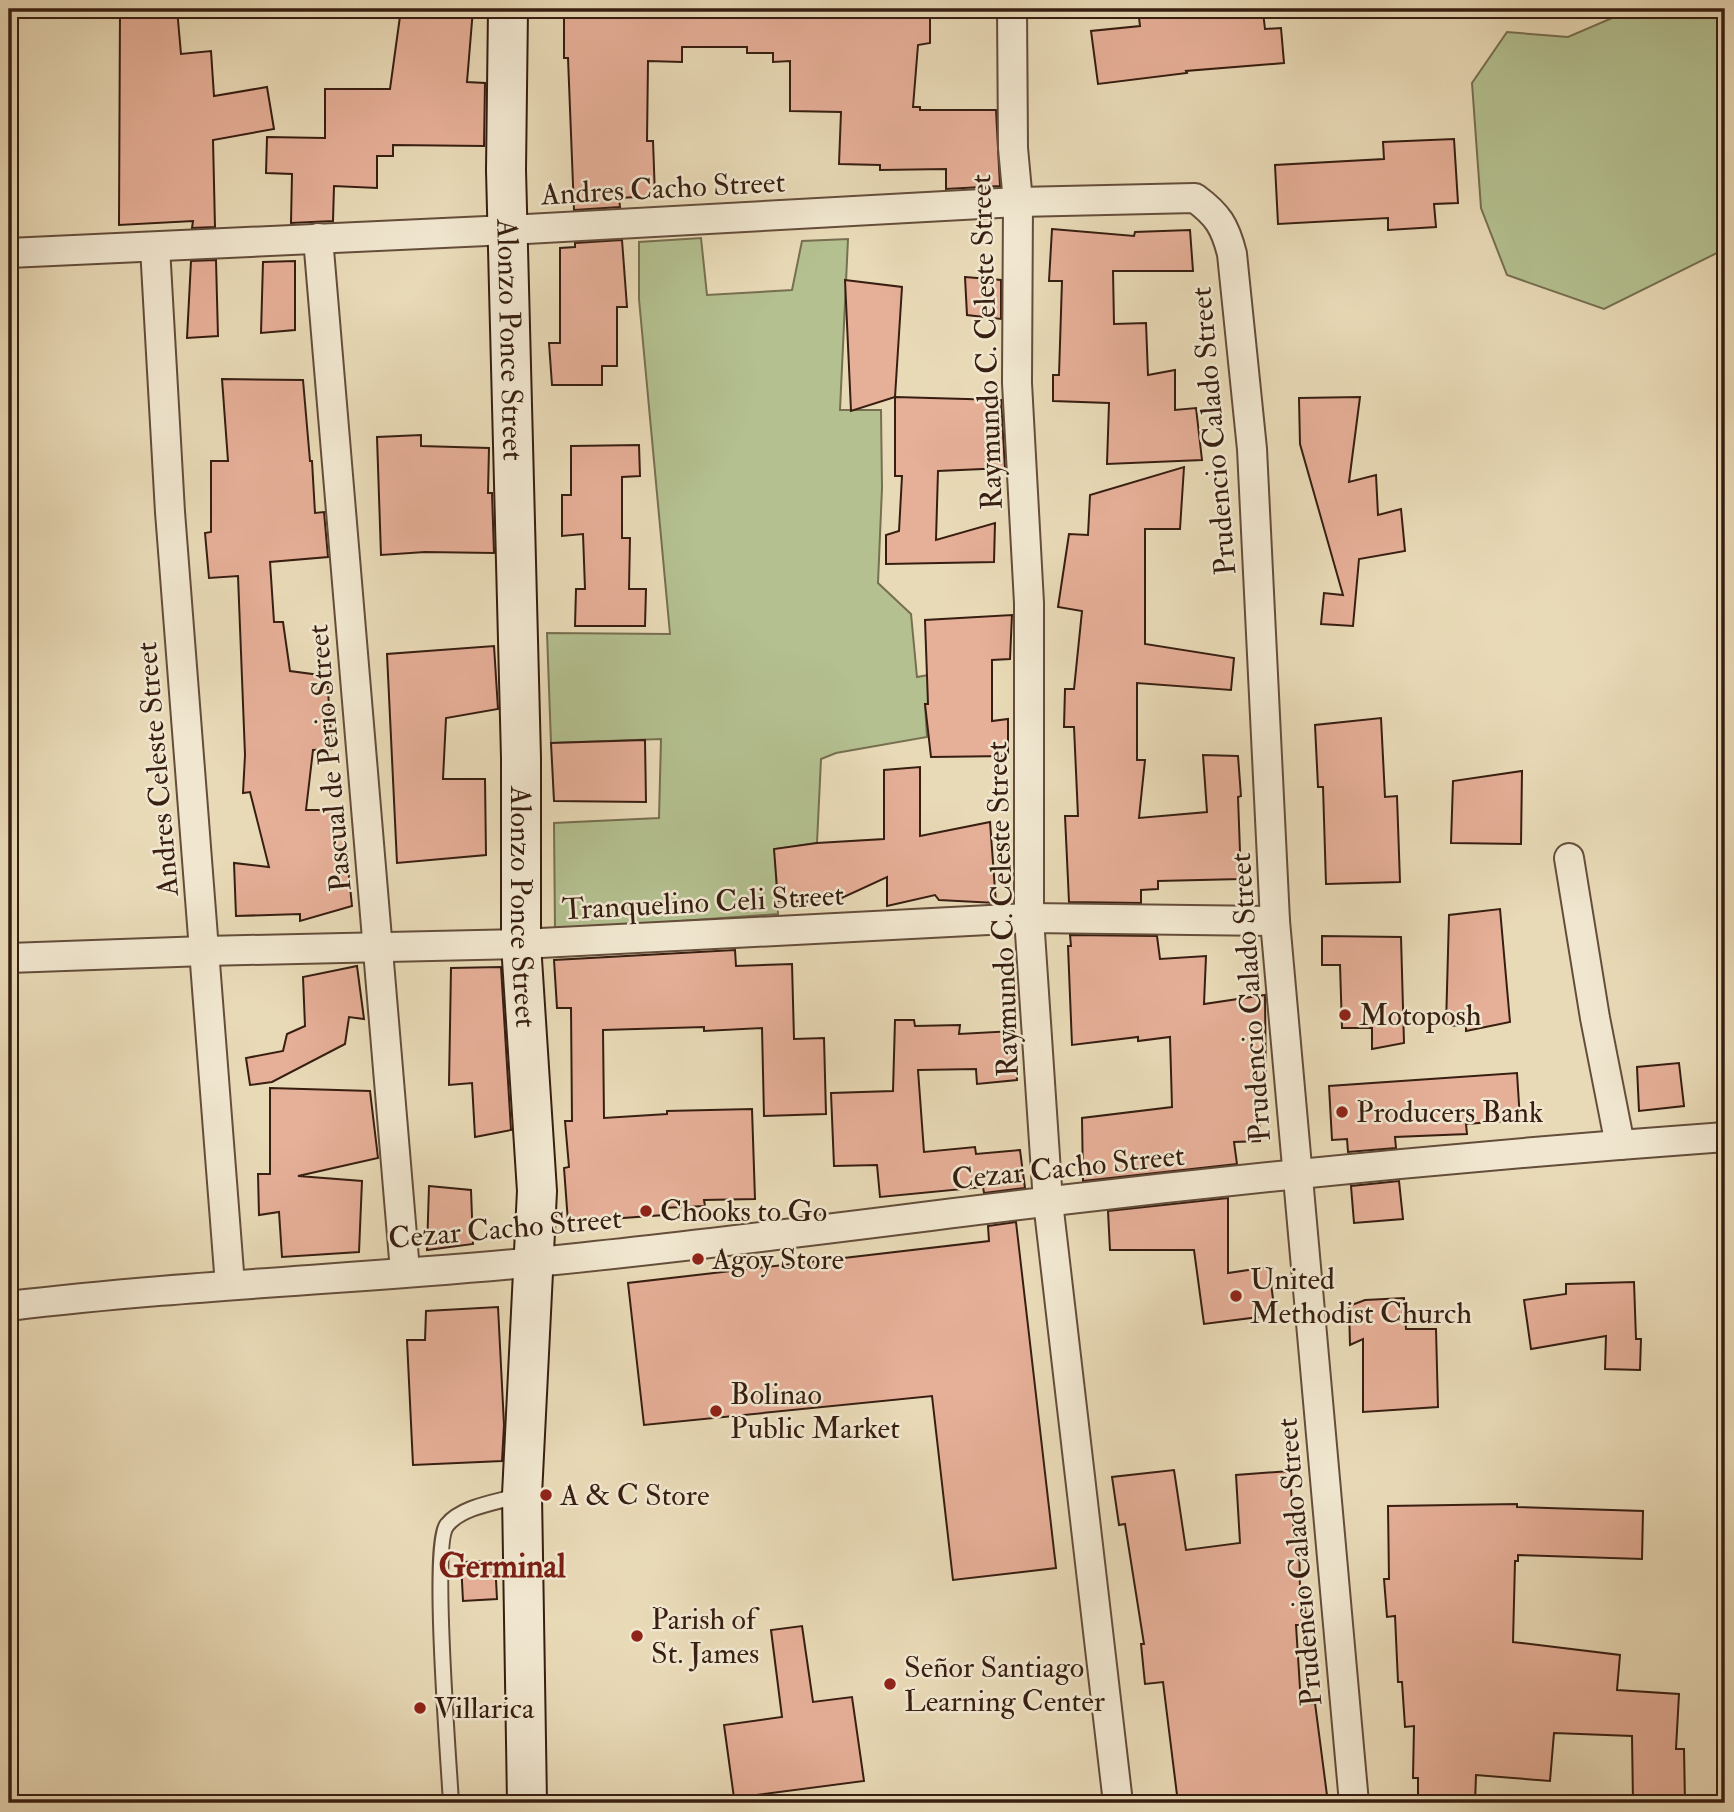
<svg xmlns="http://www.w3.org/2000/svg" width="1734" height="1812" font-family="'IM FELL Double Pica',serif">
	<style>
		.green { fill: #b4c090; stroke: #766f50; stroke-width: 2 }
		.building { fill: #e6af98; stroke: #371e11; stroke-width: 2 }
		.lines { fill: none; stroke-linecap: round; stroke-linejoin: round }
		.lane-casing { stroke: #644d3a; stroke-width: 18 }
		.street-casing { stroke: #644d3a; stroke-width: 32 }
		.secondary-casing { stroke: #371e11; stroke-width: 42 }
		.lane { stroke: #f1e7d0; stroke-width: 14 }
		.street { stroke: #f1e7d0; stroke-width: 28 }
		.secondary { stroke: #f1e7d0; stroke-width: 38 }
		.poi-dot { fill: #8f2418; stroke: #f1e7d0; stroke-width: 2.5 }
		.labels { text-anchor: middle; stroke-width: 5; stroke-linejoin: round; paint-order: stroke }
		.street-label { font-size: 30px; fill: #371e11; stroke: #f1e7d0 }
		.poi-label { font-size: 30px; fill: #371e11; stroke: #f1e7d0; text-anchor: start }
		.quarter-label { font-size: 33px; font-weight: bold; fill: #7a1f14; stroke: #f1e7d0 }
	</style>
	<rect width="100%" height="100%" fill="#e9dab7"/>
	<filter id="stains"><feTurbulence type="fractalNoise" baseFrequency=".00286" numOctaves="4"/><feColorMatrix values="0 0 0 0 .2 0 0 0 0 .09 0 0 0 0 .02 0 0 0 .5 -.17"/></filter>
	<radialGradient id="worn" r=".72"><stop offset=".6" stop-color="#630" stop-opacity="0"/><stop offset="1" stop-color="#630" stop-opacity=".3"/></radialGradient>
	<g class="green">
		<polygon points="1633,9 1725,9 1725,249 1604,309 1507,275 1481,208 1472,83 1507,32 1568,37"/>
		<polygon points="701,238 707,295 792,290 802,241 848,239 840,410 881,410 882,488 878,583 911,614 917,677 956,670 954,703 925,704 927,737 836,753 821,759 817,843 775,849 778,914 555,930 554,823 659,818 661,739 551,743 547,633 670,634 639,299 639,242"/>
	</g>
	<g class="building">
		<polygon points="120,9 177,9 181,54 211,51 214,96 267,87 274,129 213,140 215,227 192,228 193,221 119,225"/>
		<polygon points="401,9 473,9 467,82 485,83 484,146 393,145 393,156 377,156 377,188 334,186 333,221 291,223 292,174 266,173 267,137 325,138 325,89 390,89"/>
		<polygon points="564,9 804,9 930,17 930,43 918,45 913,107 920,107 920,110 996,110 1000,186 946,189 946,169 880,170 880,165 839,164 841,112 790,111 790,61 773,62 773,53 747,53 747,47 682,47 682,62 648,61 647,141 653,141 655,196 619,198 620,207 574,210 568,58 564,58"/>
		<polygon points="1138,9 1220,9 1221,15 1263,12 1265,29 1281,28 1284,63 1186,71 1187,73 1098,84 1091,31 1140,26"/>
		<polygon points="1454,139 1458,203 1434,204 1436,227 1388,230 1388,218 1278,224 1275,165 1384,159 1383,142"/>
		<polygon points="1052,229 1134,236 1135,232 1190,230 1193,271 1113,271 1114,324 1146,323 1148,375 1175,370 1175,410 1196,408 1202,460 1107,464 1109,403 1053,401 1053,375 1059,375 1062,281 1049,281"/>
		<polygon points="622,240 627,307 617,307 617,366 602,366 602,385 552,385 549,343 560,343 560,248 575,247 575,243"/>
		<polygon points="216,260 218,336 187,338 191,261"/>
		<polygon points="295,261 295,330 261,333 263,262"/>
		<polygon points="965,277 1001,280 1001,319 967,315"/>
		<polygon points="845,280 902,287 895,397 851,411"/>
		<polygon points="222,379 303,380 310,461 312,461 315,513 324,512 328,557 270,562 274,622 283,622 290,671 327,676 332,749 313,750 306,810 342,810 352,906 300,921 300,914 236,916 234,863 269,867 250,792 243,793 245,755 238,576 209,578 205,533 211,532 211,461 228,461"/>
		<polygon points="895,397 1001,400 1005,468 938,471 936,540 995,523 994,562 886,564 886,535 899,531 902,476 895,476"/>
		<polygon points="1360,397 1349,482 1376,475 1378,515 1401,509 1405,551 1359,559 1353,626 1321,624 1324,593 1343,595 1300,444 1299,398"/>
		<polygon points="421,435 421,446 489,448 488,493 492,493 494,553 425,552 381,555 377,437"/>
		<polygon points="639,445 640,476 622,477 622,538 630,538 629,589 646,589 645,626 575,626 576,589 585,589 583,534 562,536 562,495 571,495 571,446"/>
		<polygon points="1184,467 1180,529 1145,529 1145,644 1234,658 1231,690 1137,683 1137,760 1145,760 1139,818 1207,812 1203,755 1238,756 1241,796 1238,797 1241,879 1158,881 1158,889 1141,890 1141,903 1069,902 1065,816 1078,816 1074,727 1064,727 1065,689 1074,689 1082,611 1058,607 1069,534 1088,535 1090,495"/>
		<polygon points="1012,615 1010,659 992,660 992,721 1008,719 1008,756 931,757 925,704 928,704 925,620"/>
		<polygon points="494,646 498,709 446,718 443,779 485,779 486,855 397,863 387,654"/>
		<polygon points="1381,718 1385,797 1397,796 1400,882 1326,884 1323,787 1318,787 1315,725"/>
		<polygon points="645,740 646,802 554,801 551,743"/>
		<polygon points="920,767 920,836 990,822 996,903 939,900 935,895 887,906 887,877 833,902 778,901 774,849 817,843 884,839 884,770"/>
		<polygon points="1522,771 1521,844 1451,843 1453,781"/>
		<polygon points="1500,909 1510,1022 1466,1031 1466,1025 1446,1026 1449,915"/>
		<polygon points="1070,935 1157,936 1160,959 1206,956 1204,1004 1265,995 1266,1096 1258,1097 1260,1141 1234,1142 1237,1164 1083,1181 1082,1118 1172,1107 1170,1037 1138,1041 1138,1037 1072,1045 1068,946 1071,946"/>
		<polygon points="1322,936 1401,937 1404,1043 1372,1049 1372,1028 1342,1028 1340,965 1322,965"/>
		<polygon points="735,950 736,966 792,964 794,1039 824,1038 826,1114 764,1116 762,1028 704,1031 704,1027 603,1030 604,1118 667,1114 667,1111 752,1109 755,1199 704,1200 705,1206 663,1208 664,1215 568,1222 564,1168 569,1167 565,1121 572,1121 571,1008 557,1008 554,960"/>
		<polygon points="357,966 364,1019 349,1017 345,1044 272,1082 250,1085 246,1058 283,1051 287,1034 305,1026 303,977"/>
		<polygon points="501,967 511,1130 475,1137 472,1083 449,1085 451,968"/>
		<polygon points="895,1020 914,1020 915,1026 960,1025 959,1034 1014,1031 1017,1080 977,1084 976,1069 918,1070 924,1152 975,1147 976,1154 1020,1150 1025,1188 984,1193 983,1187 880,1197 877,1165 834,1166 831,1093 893,1091"/>
		<polygon points="1679,1063 1684,1106 1639,1111 1637,1067"/>
		<polygon points="1517,1073 1520,1120 1466,1124 1467,1134 1395,1137 1396,1148 1348,1152 1347,1139 1332,1140 1329,1086"/>
		<polygon points="270,1088 370,1091 378,1158 298,1176 362,1181 359,1252 282,1257 279,1212 259,1215 258,1174 270,1174"/>
		<polygon points="1399,1181 1403,1219 1354,1223 1351,1186"/>
		<polygon points="429,1186 471,1190 473,1244 427,1250"/>
		<polygon points="1228,1198 1228,1273 1269,1267 1275,1315 1204,1324 1194,1250 1110,1250 1108,1211"/>
		<polygon points="1016,1222 1056,1568 953,1580 932,1396 644,1425 628,1283 989,1241 988,1226"/>
		<polygon points="1634,1282 1636,1339 1641,1339 1640,1370 1605,1369 1606,1336 1531,1349 1524,1300 1566,1294 1566,1284"/>
		<polygon points="1404,1298 1406,1329 1436,1329 1438,1407 1363,1412 1363,1339 1350,1345 1349,1306 1365,1300"/>
		<polygon points="498,1307 504,1425 502,1461 413,1465 407,1340 425,1340 426,1311"/>
		<polygon points="1174,1470 1186,1550 1240,1543 1236,1475 1290,1471 1294,1537 1299,1536 1300,1591 1303,1591 1307,1625 1296,1625 1301,1704 1315,1703 1328,1803 1178,1803 1163,1682 1145,1684 1141,1644 1144,1644 1125,1524 1119,1525 1112,1477"/>
		<polygon points="1517,1504 1517,1507 1643,1511 1642,1559 1518,1555 1518,1561 1515,1561 1513,1642 1620,1655 1617,1690 1679,1694 1676,1749 1684,1749 1685,1803 1633,1803 1632,1736 1554,1733 1550,1781 1476,1775 1475,1803 1418,1803 1418,1778 1413,1778 1414,1726 1405,1727 1402,1682 1398,1682 1395,1616 1387,1617 1384,1579 1389,1579 1388,1506"/>
		<polygon points="495,1561 497,1599 463,1601 461,1562"/>
		<polygon points="802,1626 813,1702 852,1697 864,1781 734,1798 724,1725 782,1717 771,1630"/>
	</g>
	<g class="lines">
		<g class="lane-casing">
			<path id="lane" d="M451,1803c-2,-39 -20,-259 -4,-278 15,-19 52,-23 74,-30"/>
		</g>
		<g class="street-casing">
			<g id="street">
				<polyline points="1012,9 1013,148 1018,202 1017,383 1029,603 1029,918 1048,1202 1118,1803"/>
				<polyline points="318,238 405,1271"/>
				<polyline points="155,247 170,512 230,1285"/>
				<path d="M9,253l499,-23 510,-28 177,-4c23,17 30,28 37,56l20,195 23,472 79,882"/>
				<polyline points="1569,858 1595,1018 1620,1145"/>
				<polyline points="9,958 205,951 521,944 1029,918 1275,921"/>
				<path d="M9,1306c175,-21 351,-27 527,-44 175,-17 350,-41 525,-62 220,-26 443,-47 664,-63"/>
			</g>
		</g>
		<g class="secondary-casing">
			<g id="secondary">
				<path id="s1" d="M508,9l-2,161 15,588v186l16,247 -15,304 5,308"/>
			</g>
		</g>
		<use href="#lane" class="lane"/>
		<use href="#street" class="street"/>
		<use href="#secondary" class="secondary"/>
	</g>
	<g class="poi-dot">
		<circle cx="1345" cy="1015" r="7"/>
		<circle cx="1342" cy="1112" r="7"/>
		<circle cx="646" cy="1211" r="7"/>
		<circle cx="698" cy="1259" r="7"/>
		<circle cx="1236" cy="1296" r="7"/>
		<circle cx="716" cy="1411" r="7"/>
		<circle cx="546" cy="1495" r="7"/>
		<circle cx="637" cy="1636" r="7"/>
		<circle cx="890" cy="1684" r="7"/>
		<circle cx="420" cy="1708" r="7"/>
	</g>
	<g class="labels">
		<g class="street-label">
			<text transform="translate(663 188) rotate(-3)" y="10">Andres Cacho Street</text>
			<text dy="10" stroke="none"><textPath href="#s1" startOffset="331">Alonzo Ponce Street</textPath></text>
			<text transform="translate(986 342) rotate(-92)" y="10">Raymundo C. Celeste Street</text>
			<text transform="translate(1213 431) rotate(-95)" y="10">Prudencio Calado Street</text>
			<text transform="translate(329 758) rotate(-95)" y="10">Pascual de Perio Street</text>
			<text transform="translate(157 769) rotate(-95)" y="10">Andres Celeste Street</text>
			<text transform="translate(703 902) rotate(-3)" y="10">Tranquelino Celi Street</text>
			<text dy="10" stroke="none"><textPath href="#s1" startOffset="898">Alonzo Ponce Street</textPath></text>
			<text transform="translate(1002 909) rotate(-92)" y="10">Raymundo C. Celeste Street</text>
			<text transform="translate(1250 997) rotate(-94)" y="10">Prudencio Calado Street</text>
			<text transform="translate(1068 1167) rotate(-6)" y="10">Cezar Cacho Street</text>
			<text transform="translate(505 1228) rotate(-5)" y="10">Cezar Cacho Street</text>
			<text transform="translate(1299 1562) rotate(-95)" y="10">Prudencio Calado Street</text>
		</g>
		<g class="poi-label">
			<text x="1359" y="1025">Motoposh</text>
			<text x="1356" y="1122">Producers Bank</text>
			<text x="660" y="1221">Chooks to Go</text>
			<text x="712" y="1269">Agoy Store</text>
			<text x="1250" y="1289">United<tspan x="1250" dy="34">Methodist Church</tspan></text>
			<text x="730" y="1404">Bolinao<tspan x="730" dy="34">Public Market</tspan></text>
			<text x="560" y="1505">A &amp; C Store</text>
			<text x="651" y="1629">Parish of<tspan x="651" dy="34">St. James</tspan></text>
			<text x="904" y="1677">Señor Santiago<tspan x="904" dy="34">Learning Center</tspan></text>
			<text x="434" y="1718">Villarica</text>
		</g>
		<g class="quarter-label">
			<text x="502" y="1577">Germinal</text>
		</g>
	</g>
	<rect width="1734" height="1812" fill="none" stroke="#e9dab7" stroke-width="35"/>
	<rect x="10" y="10" width="1713" height="1791" fill="none" stroke="#371e11" stroke-width="3.5"/>
	<rect x="18" y="18" width="1699" height="1777" fill="none" stroke="#371e11" stroke-width="2"/>
	<rect width="100%" height="100%" filter="url(#stains)"/>
	<rect width="100%" height="100%" fill="url(#worn)"/>
</svg>
